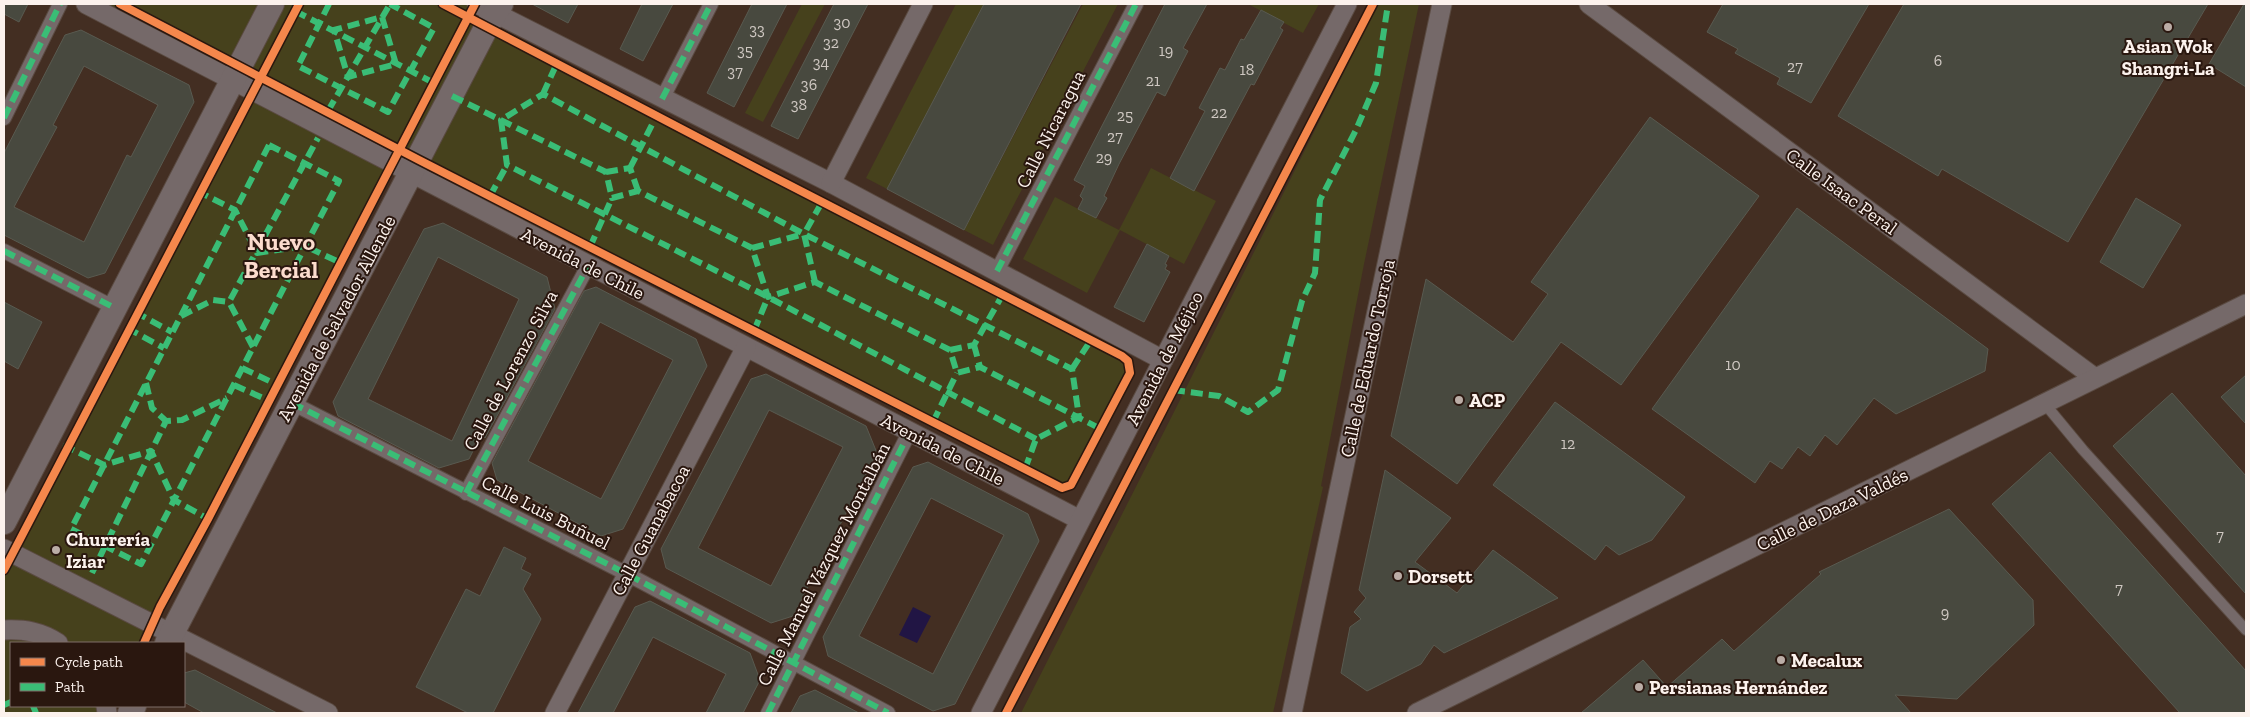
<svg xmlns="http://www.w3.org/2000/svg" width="2250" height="717" font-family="'Zilla Slab',serif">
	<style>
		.green { fill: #46411c }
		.water { fill: #211544 }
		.building { fill: #48493f; stroke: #595a50; fill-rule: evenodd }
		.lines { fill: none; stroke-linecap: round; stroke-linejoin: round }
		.service-casing { stroke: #5a4a41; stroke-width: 12 }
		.pedestrian-casing { stroke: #5a4a41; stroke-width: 16 }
		.minor-casing { stroke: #5a4a41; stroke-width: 21 }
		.tertiary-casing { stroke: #5a4a41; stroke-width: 26 }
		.service { stroke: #756969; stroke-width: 10 }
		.pedestrian { stroke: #756969; stroke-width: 14 }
		.minor { stroke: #756969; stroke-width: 19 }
		.tertiary { stroke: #756969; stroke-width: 24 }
		.quiet { stroke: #3abd76; stroke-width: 6; stroke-dasharray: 12 6; stroke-linecap: butt }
		.cycleway-casing { stroke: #2a170f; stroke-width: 11 }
		.cycleway { stroke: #f5874c; stroke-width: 8 }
		.poi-dot { fill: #bbada6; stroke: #2a170f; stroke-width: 2 }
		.labels { text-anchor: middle; stroke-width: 4; stroke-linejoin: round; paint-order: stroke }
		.number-label { font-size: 16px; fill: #cfc8c2 }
		.poi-label { font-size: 19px; font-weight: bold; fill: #fcf2ed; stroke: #2a170f; text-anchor: start }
		.street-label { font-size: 19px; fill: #fcf2ed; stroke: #2a170f }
		.district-label { font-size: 24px; font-weight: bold; fill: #fcdcce; stroke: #2a170f }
	</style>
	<rect width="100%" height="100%" fill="#432e22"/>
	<g class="green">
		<polygon points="104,4 475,4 471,15 1125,358 1128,370 1072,483 1058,487 400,158 384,181 208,519 160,607 144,643 11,643 11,706 111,706 107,713 4,713 4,570 252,81"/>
		<polygon points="802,4 825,4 763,122 745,113"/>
		<polygon points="956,4 984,4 887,189 866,178"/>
		<polygon points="1083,4 1118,4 993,245 964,230"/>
		<polygon points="1248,4 1319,4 1303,33"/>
		<polygon points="1378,4 1419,4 1364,264 1321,486 1323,487 1273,713 1021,713 1175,410"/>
		<polygon points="1151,168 1216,201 1184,264 1120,230 1087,293 1023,259 1055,197 1119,230"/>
	</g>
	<polygon class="water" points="913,607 931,616 917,643 899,635"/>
	<g class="building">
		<polygon points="4,4 28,4 19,22 4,14"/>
		<polygon points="532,4 578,4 568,23"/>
		<polygon points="642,4 673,4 643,61 620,49"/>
		<polygon points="752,4 787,4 734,107 707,93"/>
		<polygon points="834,4 868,4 798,139 771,126"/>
		<polygon points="984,4 1081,4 964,230 887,189"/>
		<polygon points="1165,4 1207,4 1183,48 1188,51 1173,80 1165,96 1157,92 1119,164 1104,196 1107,198 1096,218 1078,209 1083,199 1080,196 1085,186 1074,180"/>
		<polygon points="1723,4 1869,4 1811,103 1777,84 1780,78 1735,53 1738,49 1707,32"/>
		<polygon points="1904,4 2208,4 2068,242 1942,169 1938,176 1838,116"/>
		<polygon points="2244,4 2246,4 2246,87 2209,64"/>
		<polygon points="1261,10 1284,22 1280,28 1283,30 1254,85 1251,84 1194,191 1170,178 1205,111 1199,108 1220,68 1225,70 1241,39 1244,40"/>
		<path d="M81,30l108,55 5,17 -89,171 -17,5 -84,-43v-82l61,-118zM84,66l74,39 -27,52 -4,-2 -43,87 -70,-35 43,-80 -4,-2z"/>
		<polygon points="1650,117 1759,196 1621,385 1561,342 1457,484 1391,436 1426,279 1513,342 1548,294 1531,282"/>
		<polygon points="2136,198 2181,225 2143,288 2100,262"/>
		<polygon points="1797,208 1988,349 1985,371 1896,414 1874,398 1837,445 1825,435 1810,456 1798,447 1782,469 1770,461 1755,483 1652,409"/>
		<path d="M443,223l104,54 8,32 -70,129 -2,-7 -14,28 -30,9 -101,-52 -5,-14 91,-173zM438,257l81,42 -67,142 -84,-42z"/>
		<polygon points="1147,244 1169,256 1165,264 1167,265 1165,269 1170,272 1144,322 1114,307"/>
		<path d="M596,287l100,52 11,27 -84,163 -22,7 -104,-56 -5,-17 92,-172zM600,322l73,38 -72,139 -73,-38z"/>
		<polygon points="4,302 42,322 18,369 4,361"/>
		<path d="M766,374l100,52 11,27 -84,163 -22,7 -105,-55 -5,-19 90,-170zM769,410l74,37 -72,139 -73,-38z"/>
		<polygon points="2246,375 2246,424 2221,397"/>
		<polygon points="2172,393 2246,476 2246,594 2113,446"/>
		<polygon points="1555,402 1685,497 1652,540 1619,555 1606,545 1595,560 1493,485"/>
		<polygon points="2050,452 2246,671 2246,713 2180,713 1992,504"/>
		<path d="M928,462l100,52 11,27 -84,163 -22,7 -105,-55 -5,-19 90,-170zM931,498l73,37 -71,139 -74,-38z"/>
		<polygon points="1385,470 1451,518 1415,562 1457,593 1493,550 1558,598 1444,653 1434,645 1421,664 1367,691 1341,673 1350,627 1361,619 1354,612 1366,598 1359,590"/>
		<polygon points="1949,509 2033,600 2034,625 1957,699 1895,695 1911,713 1581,713 1643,660 1667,687 1722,639 1734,651 1821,574 1819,572"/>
		<polygon points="504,547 526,558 521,569 531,574 523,589 541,619 493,713 468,713 416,687 466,589 480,596"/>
		<polygon points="650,601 750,653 760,680 743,713 706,713 726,674 653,637 613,713 578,713 635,607"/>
		<polygon points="195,670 277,713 204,713 184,702 184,673"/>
		<polygon points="815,690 859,713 791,713 800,696"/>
	</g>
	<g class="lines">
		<g class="service-casing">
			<polyline id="service" points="2045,404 2083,450 2246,630"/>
		</g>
		<g class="pedestrian-casing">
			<g id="pedestrian">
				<polyline points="662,99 711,4"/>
				<polyline points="4,118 60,4"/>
				<polyline points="4,251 115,308"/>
				<polyline points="997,271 1136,4"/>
				<polyline points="292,403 627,574 888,713"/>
				<polyline points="466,493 588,266"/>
				<polyline points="768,713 910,431"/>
			</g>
		</g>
		<g class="minor-casing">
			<g id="minor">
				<polyline points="86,4 1080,520"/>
				<polyline points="477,4 831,183 1163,360"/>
				<polyline points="1589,4 2095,378"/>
				<polyline points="831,183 923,4"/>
				<polyline points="4,549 328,713"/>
				<path d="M4,630c21,-1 37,2 54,13"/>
				<polyline points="106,706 107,713"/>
				<polyline points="555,713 746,347"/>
				<polyline points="981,713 1347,4"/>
				<polyline points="1292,713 1442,4"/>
				<polyline points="1417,713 2246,304"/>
			</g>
		</g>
		<g class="tertiary-casing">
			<g id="tertiary">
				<polyline points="4,522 272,4"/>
				<polyline points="167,643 487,26 501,4"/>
				<polyline points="130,713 134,706"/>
			</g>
		</g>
		<use href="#service" class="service"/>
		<use href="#pedestrian" class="pedestrian"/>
		<use href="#minor" class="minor"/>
		<use href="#tertiary" class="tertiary"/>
		<g class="quiet">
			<polyline points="329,4 298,66 388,112 434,28 390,4"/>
			<polyline points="295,11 434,83"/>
			<polygon points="382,17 396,64 348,77 334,30"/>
			<polyline points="543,94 557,63"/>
			<polyline points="452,96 606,172 612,198 638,191 752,248 768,297 815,282 950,350 957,373 980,367 1101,429"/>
			<polyline points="662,99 711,4"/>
			<polyline points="328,111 390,4"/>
			<polyline points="4,118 60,4"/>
			<polygon points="269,145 339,181 141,564 71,529"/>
			<polyline points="630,168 657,115"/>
			<polyline points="606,172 630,168 638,191"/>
			<polyline points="197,191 235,210 257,253 305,246 341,263"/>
			<polyline points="490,196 507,165"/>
			<polyline points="590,247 612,198"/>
			<polyline points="752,248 804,234"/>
			<polyline points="4,251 115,308"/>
			<polyline points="997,271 1136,4"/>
			<polyline points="815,282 804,234 822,202"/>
			<polyline points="135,312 172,332"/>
			<polyline points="181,316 213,300 229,302"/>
			<polyline points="127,328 164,348"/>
			<polyline points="754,331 768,297"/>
			<polyline points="974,345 980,367"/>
			<polyline points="253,347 229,302 318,138"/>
			<polyline points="950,350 974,345 1003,294"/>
			<polyline points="242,368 280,386"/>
			<polyline points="1072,369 1091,340"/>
			<polyline points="146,383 152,408 166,421"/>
			<polyline points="234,385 272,402"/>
			<polyline points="1173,390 1219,396 1248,412 1278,390 1302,301 1315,273 1320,200 1356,130 1376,83 1388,4"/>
			<polyline points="292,403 627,574 888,713"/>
			<polyline points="933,422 957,373"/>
			<polyline points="63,445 104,465 151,451 174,500 212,521"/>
			<polyline points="1025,469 1036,439 1079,417 1072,369 804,234 543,94 501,120 507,165 768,297 1036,439"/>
			<polyline points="466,493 588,266"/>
			<polyline points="92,573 166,421 182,420 227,398"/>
			<polyline points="4,705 11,702"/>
			<polyline points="33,706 36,713"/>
			<polyline points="768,713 910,431"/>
		</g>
		<g class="cycleway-casing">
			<g id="cycleway">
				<polyline points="120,4 419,160 1062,488 1071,485 1130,373 1128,361 1122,356 762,171 443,4"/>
				<polyline points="4,570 299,4"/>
				<polyline points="144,643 160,607 208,519 475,4"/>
				<polyline points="1006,713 1373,4"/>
			</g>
		</g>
		<use href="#cycleway" class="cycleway"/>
	</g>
	<g class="poi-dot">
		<circle cx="2168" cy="27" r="5"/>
		<circle cx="1459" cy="400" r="5"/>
		<circle cx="56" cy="550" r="5"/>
		<circle cx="1398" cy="576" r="5"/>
		<circle cx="1781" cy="660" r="5"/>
		<circle cx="1639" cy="687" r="5"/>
	</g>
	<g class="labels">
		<g class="number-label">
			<text x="842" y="28">30</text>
			<text x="757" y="35">33</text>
			<text x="831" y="48">32</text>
			<text x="745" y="56">35</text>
			<text x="1166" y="56">19</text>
			<text x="1938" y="66">6</text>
			<text x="821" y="68">34</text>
			<text x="1795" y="72">27</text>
			<text x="1247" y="75">18</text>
			<text x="735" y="77">37</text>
			<text x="1153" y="86">21</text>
			<text x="809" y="90">36</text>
			<text x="799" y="110">38</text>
			<text x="1219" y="118">22</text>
			<text x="1125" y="121">25</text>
			<text x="1115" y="142">27</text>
			<text x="1104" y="163">29</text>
			<text x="1733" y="370">10</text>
			<text x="1568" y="449">12</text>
			<text x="2220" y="541">7</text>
			<text x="2119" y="594">7</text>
			<text x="1945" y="618">9</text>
		</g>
		<g class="poi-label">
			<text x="2168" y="53" text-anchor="middle">Asian Wok<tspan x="2168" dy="22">Shangri-La</tspan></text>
			<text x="1469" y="407">ACP</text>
			<text x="66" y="546">Churrería<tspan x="66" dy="22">Iziar</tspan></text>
			<text x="1408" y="583">Dorsett</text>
			<text x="1791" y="667">Mecalux</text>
			<text x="1649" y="694">Persianas Hernández</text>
		</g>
		<g class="street-label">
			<text transform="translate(1050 129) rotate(-63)" y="7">Calle Nicaragua</text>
			<text transform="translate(1842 191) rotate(36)" y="7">Calle Isaac Peral</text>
			<text transform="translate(583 263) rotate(27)" y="7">Avenida de Chile</text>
			<text transform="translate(336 318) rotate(-62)" y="7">Avenida de Salvador Allende</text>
			<text transform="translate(1164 358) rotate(-63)" y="7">Avenida de Méjico</text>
			<text transform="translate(1367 358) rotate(-78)" y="7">Calle de Eduardo Torroja</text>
			<text transform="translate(510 370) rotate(-62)" y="7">Calle de Lorenzo Silva</text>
			<text transform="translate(943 449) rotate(27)" y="7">Avenida de Chile</text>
			<text transform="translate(1832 509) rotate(-26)" y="7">Calle de Daza Valdés</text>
			<text transform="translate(546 512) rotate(27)" y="7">Calle Luis Buñuel</text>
			<text transform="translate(650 530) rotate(-62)" y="7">Calle Guanabacoa</text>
			<text transform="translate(823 564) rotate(-63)" y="7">Calle Manuel Vázquez Montalbán</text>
		</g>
		<g class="district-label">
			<text x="281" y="250">Nuevo<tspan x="281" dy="28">Bercial</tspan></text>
		</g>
	</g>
	<rect width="2250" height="717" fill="none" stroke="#fcf2ed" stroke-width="10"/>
	<rect x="10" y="642" width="175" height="65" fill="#2a170f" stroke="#7e6f68"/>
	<rect x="20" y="658" width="25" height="8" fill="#f5874c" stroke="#7e6f68"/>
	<text x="55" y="667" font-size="15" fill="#fcf2ed">Cycle path</text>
	<rect x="20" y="683" width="25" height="8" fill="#3abd76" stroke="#7e6f68"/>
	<text x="55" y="692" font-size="15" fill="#fcf2ed">Path</text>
</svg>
